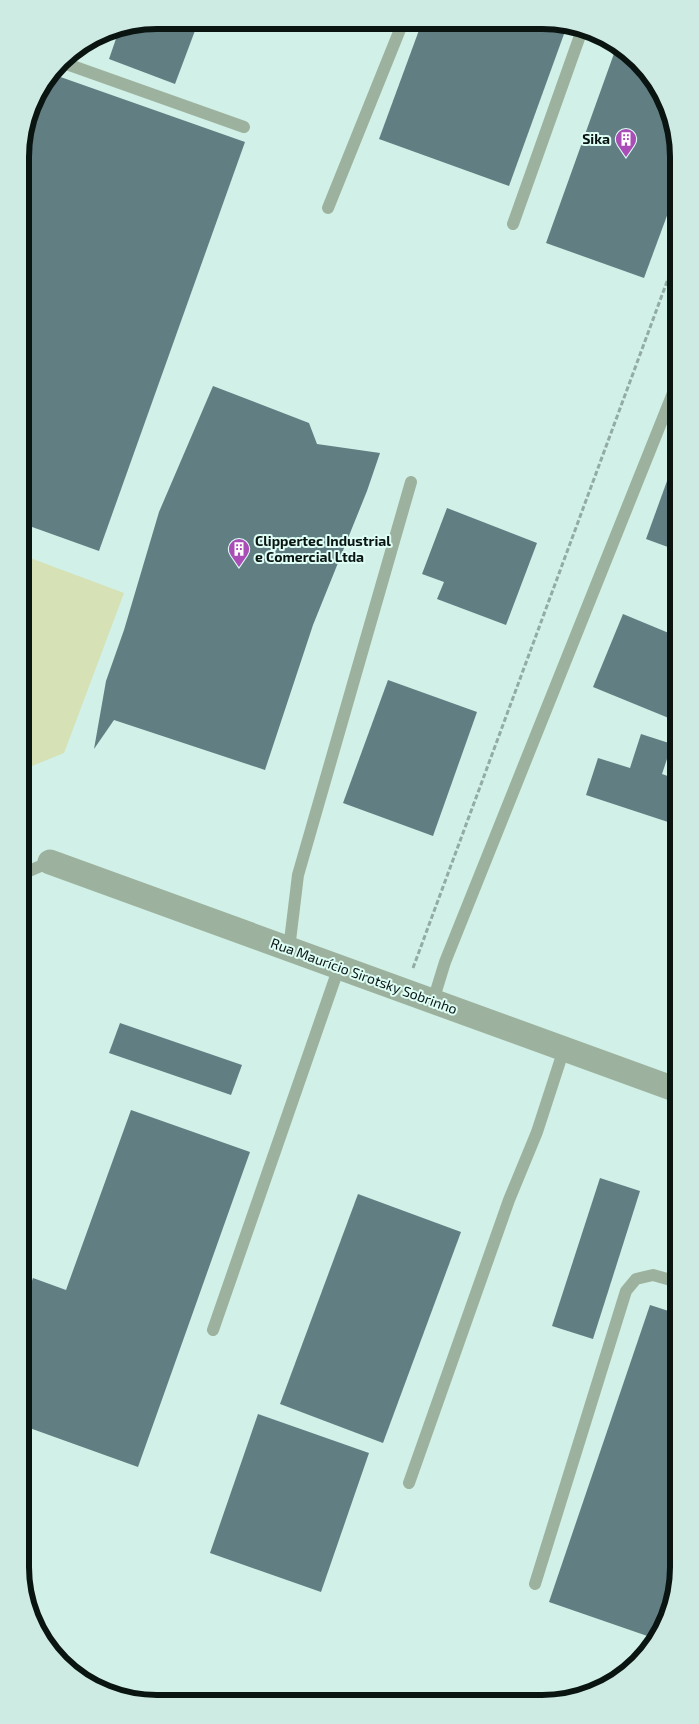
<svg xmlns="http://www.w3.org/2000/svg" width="699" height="1724" font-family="'Exo 2',sans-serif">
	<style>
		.green { fill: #d6e1b5 }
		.building { fill: #617f83 }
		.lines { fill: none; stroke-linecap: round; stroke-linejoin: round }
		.path { stroke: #92aba4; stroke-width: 3; stroke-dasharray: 5 2.5; stroke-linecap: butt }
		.service { stroke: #9cb29e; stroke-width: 12 }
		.minor { stroke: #9cb29e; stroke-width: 25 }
		.labels { text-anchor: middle; stroke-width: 4; stroke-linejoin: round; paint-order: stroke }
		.poi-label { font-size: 14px; font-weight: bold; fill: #0a1512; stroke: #defdf5; text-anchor: end }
		.street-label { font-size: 14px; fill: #0a1512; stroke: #defdf5 }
		.rim { fill: none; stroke: #0a1512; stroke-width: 6 }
	</style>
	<rect width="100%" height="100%" fill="#d1f0e7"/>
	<polygon class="green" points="22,555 124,593 64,753 22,770"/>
	<g class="building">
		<polygon points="157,20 199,20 175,84 109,59 120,27"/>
		<polygon points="422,22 568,23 509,186 379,139"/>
		<polygon points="616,48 639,60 674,122 675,194 644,278 546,243"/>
		<polygon points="52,74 245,142 99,551 21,523 20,148 34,96"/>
		<polygon points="213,386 309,423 317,444 380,453 367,491 313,625 265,770 114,720 94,749 106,681 124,630 159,512"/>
		<polygon points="675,459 676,550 646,539"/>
		<polygon points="447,508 537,543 506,625 437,599 444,582 422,574"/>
		<polygon points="623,614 676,636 676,721 593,687"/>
		<polygon points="388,680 477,712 433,836 343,803"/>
		<polygon points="641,734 672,744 662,774 676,779 676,796 668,822 586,795 598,758 630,768"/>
		<polygon points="120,1023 242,1065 231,1095 109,1053"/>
		<polygon points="131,1110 250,1152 138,1467 24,1426 24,1303 33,1278 66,1290"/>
		<polygon points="600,1178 640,1191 593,1339 552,1326"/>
		<polygon points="358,1194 461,1232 383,1443 280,1404"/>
		<polygon points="650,1305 678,1314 679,1576 669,1619 656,1639 549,1602"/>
		<polygon points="258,1414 369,1453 321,1592 210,1553"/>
	</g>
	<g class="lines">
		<polyline class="path" points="413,968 675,260"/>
		<g class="service">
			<polyline points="61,62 244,127"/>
			<polyline points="328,208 403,22"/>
			<polyline points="513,224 582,30"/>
			<polyline points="22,874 50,862"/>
			<polyline points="289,949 298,875 411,482"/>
			<polyline points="433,1001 445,962 675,388"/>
			<polyline points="213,1330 339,967"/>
			<polyline points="409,1483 509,1200 537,1132 564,1049"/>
			<polyline points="535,1584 626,1291 636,1279 653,1275 678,1282"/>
		</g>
		<polyline class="minor" points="50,862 677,1090"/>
	</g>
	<defs>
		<g id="building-pin" transform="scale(1.125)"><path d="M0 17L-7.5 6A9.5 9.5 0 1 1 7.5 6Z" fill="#aa4db7" stroke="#defdf5"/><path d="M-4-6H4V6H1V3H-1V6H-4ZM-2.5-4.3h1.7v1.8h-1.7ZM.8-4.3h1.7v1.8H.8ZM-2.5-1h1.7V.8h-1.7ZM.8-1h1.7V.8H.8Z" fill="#fff"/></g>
	</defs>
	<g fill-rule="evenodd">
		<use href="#building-pin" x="626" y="139"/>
		<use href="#building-pin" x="239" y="549"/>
	</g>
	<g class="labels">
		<g class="poi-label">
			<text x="610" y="144">Sika</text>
			<text x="255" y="546" text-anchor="start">Clippertec Industrial<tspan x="255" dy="16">e Comercial Ltda</tspan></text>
		</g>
		<g class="street-label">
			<text transform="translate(364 976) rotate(20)" y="5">Rua Maurício Sirotsky Sobrinho</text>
		</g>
	</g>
	<path d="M0 0H699V1724H0ZM157 29H542A128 128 0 0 1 670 157V1567A128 128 0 0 1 542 1695H157A128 128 0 0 1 29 1567V157A128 128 0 0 1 157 29Z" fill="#cdeae3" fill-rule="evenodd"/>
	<path class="rim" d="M157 29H542A128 128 0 0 1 670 157V1567A128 128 0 0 1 542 1695H157A128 128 0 0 1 29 1567V157A128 128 0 0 1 157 29Z"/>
</svg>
